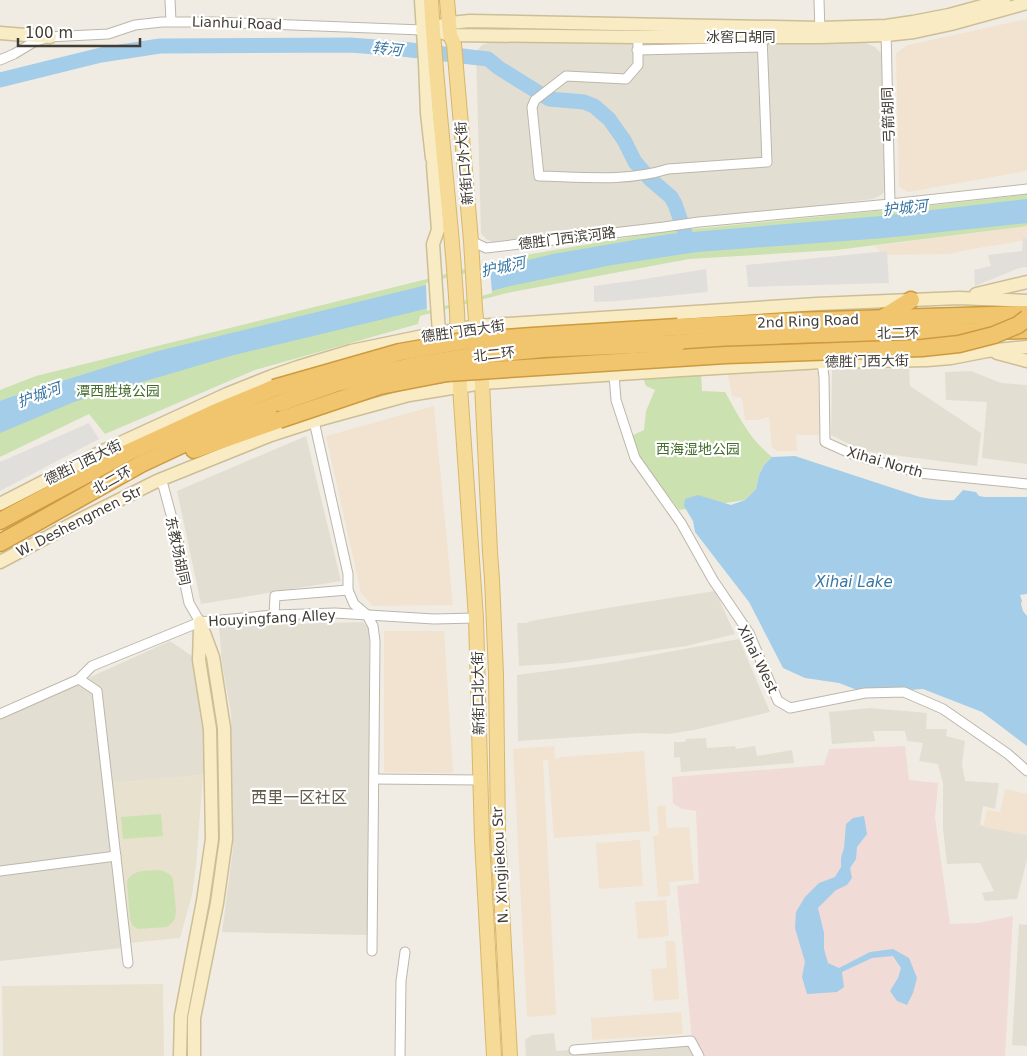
<svg xmlns="http://www.w3.org/2000/svg" width="1027" height="1056" font-family="'DejaVu Sans','Noto Sans SC',sans-serif">
	<style>
		.residential { fill: #e3ded2 }
		.commercial { fill: #f1e3d0 }
		.industrial { fill: #e2ded9 }
		.education { fill: #e8e1ce }
		.medical { fill: #f0dbd7 }
		.green { fill: #cbe1af }
		.parking { fill: #e1dfdc }
		.water { fill: #a4cde9 }
		.pier { fill: #f0ece3 }
		.lines { fill: none; stroke-linecap: round; stroke-linejoin: round }
		.river { stroke: #a4cde9; stroke-width: 15 }
		.street-casing { stroke: #bdb7aa; stroke-width: 11 }
		.secondary-casing { stroke: #ccbe96; stroke-width: 15 }
		.primary-casing { stroke: #d8b76a; stroke-width: 16 }
		.highway-casing { stroke: #ce9a3f; stroke-width: 19 }
		.street { stroke: #fff; stroke-width: 9 }
		.secondary { stroke: #f9ecc4; stroke-width: 12 }
		.primary { stroke: #f5da98; stroke-width: 14 }
		.highway { stroke: #f1c56e; stroke-width: 16 }
		.primary-bridge-casing { stroke: #d8b76a; stroke-width: 16; stroke-linecap: butt }
		.highway-bridge-casing { stroke: #ce9a3f; stroke-width: 19; stroke-linecap: butt }
		.primary-bridge { stroke: #f5da98; stroke-width: 14 }
		.highway-bridge { stroke: #f1c56e; stroke-width: 16 }
		.labels { text-anchor: middle; stroke-width: 4.5; stroke-linejoin: round; paint-order: stroke }
		.street-label { font-size: 14px; fill: #413c34; stroke: #fff }
		.park-label { font-size: 14px; fill: #466d2d; stroke: #fff }
		.water-label { font-size: 15px; font-style: italic; fill: #3876a3; stroke: #fff }
		.quarter-label { font-size: 16px; fill: #635a4c; stroke: #fff }
	</style>
	<rect width="100%" height="100%" fill="#f0ece3"/>
	<g class="residential">
		<polygon points="492,42 628,44 864,42 875,47 882,54 886,63 887,189 881,195 873,199 496,244 486,239 481,233 476,52 482,45"/>
		<polygon points="832,369 909,369 910,386 981,433 977,466 863,451 831,435"/>
		<polygon points="971,371 1001,383 1027,385 1027,464 982,458 987,402 946,400 945,372"/>
		<polygon points="306,436 341,581 201,604 177,491"/>
		<polygon points="715,591 735,634 686,646 565,663 519,666 517,623 526,623 531,621 601,609"/>
		<polygon points="363,622 369,629 369,935 222,932 233,849 233,824 231,713 222,664 219,626"/>
		<polygon points="739,639 770,712 694,730 668,734 640,733 518,741 517,675 608,663"/>
		<polygon points="170,641 192,656 207,756 203,775 112,783 129,943 131,947 0,961 0,718"/>
		<polygon points="870,708 927,713 926,729 947,729 946,736 965,741 962,764 965,781 999,783 995,809 983,806 980,825 1027,835 1027,860 1017,899 985,901 982,893 994,891 980,863 947,864 943,829 943,783 938,764 919,761 923,743 907,741 905,731 873,731 875,741 832,744 829,712"/>
		<polygon points="706,738 707,748 735,746 736,749 755,746 757,756 792,750 794,763 681,772 680,757 674,758 674,742 685,742 686,739"/>
		<polygon points="1019,924 1027,925 1027,1046 1012,1045"/>
		<polygon points="554,1033 556,1051 690,1041 697,1056 526,1056 525,1040 532,1035"/>
	</g>
	<g class="commercial">
		<polygon points="1027,19 1027,171 908,192 899,187 896,53 908,45"/>
		<polygon points="1027,226 1027,240 967,250 949,254 884,255 874,246"/>
		<polygon points="810,368 818,372 819,435 796,435 797,451 777,451 772,447 769,417 757,420 745,420 742,398 732,396 728,375"/>
		<polygon points="434,406 453,605 373,606 361,593 326,436"/>
		<polygon points="384,631 444,631 453,773 384,772"/>
		<polygon points="554,746 555,759 562,757 644,751 650,831 554,838 548,760 543,760 556,1015 527,1017 513,749"/>
		<polygon points="1005,789 1027,794 1027,835 983,827 987,810 1000,812"/>
		<polygon points="657,806 665,806 667,828 689,827 694,880 669,882 670,896 658,897 653,836 659,835"/>
		<polygon points="640,840 643,886 599,889 596,843"/>
		<polygon points="666,900 669,936 638,939 635,902"/>
		<polygon points="665,941 675,941 679,999 654,1001 651,969 667,968"/>
		<polygon points="681,1012 683,1034 592,1040 591,1018"/>
	</g>
	<polygon class="industrial" points="1023,238 1027,238 1027,267 1019,268 975,286 974,270 991,266 988,255 1022,251"/>
	<g class="education">
		<polygon points="203,775 196,866 192,895 180,938 129,943 111,783"/>
		<polygon points="163,984 164,1056 3,1056 2,986"/>
	</g>
	<polygon class="medical" points="905,746 909,780 938,783 935,818 950,924 978,923 1013,916 1005,1056 700,1056 692,1040 677,886 699,883 696,811 682,809 673,803 672,777 824,765 829,749"/>
	<g class="green">
		<polygon points="1027,193 1027,226 836,250 689,259 507,293 420,316 418,324 255,370 105,434 89,414 0,457 0,390 36,376 423,280 503,259 653,233 917,207 1023,195"/>
		<path d="M701,373l1,18 23,1c13,23 25,48 47,65l-8,8 -5,10 -3,14 -11,11 -66,10 -41,-55 -7,-19 13,-6 2,-19 9,-21 -9,-4 -3,-8z"/>
		<polygon points="161,814 163,836 123,839 121,817"/>
		<path d="M160,870c6,2 10,3 13,9l3,32 -1,7 -3,5 -5,4 -29,2 -5,-3 -3,-6 -3,-38c4,-13 21,-11 33,-12z"/>
	</g>
	<g class="parking">
		<polygon points="887,251 889,283 748,287 746,265"/>
		<polygon points="706,269 708,292 617,301 594,302 594,286 638,280"/>
		<polygon points="89,423 99,439 0,491 0,462"/>
	</g>
	<g class="water">
		<polygon points="1027,199 1027,223 884,238 697,252 612,265 510,286 417,311 234,355 74,402 0,433 0,401 11,397 158,351 553,254 669,234 881,216"/>
		<path d="M795,456l125,41c11,2 22,4 34,3l9,-10 13,2 3,4 6,1h42v97l-7,1 2,6 -1,3 2,7 4,5v130l-45,-34 -59,-23 -58,4 -26,-10 -34,-5 -22,-10 -34,-66 -54,-70 -2,-11 -9,-15 1,-7 13,-4 33,10 14,-5 11,-11 3,-14 5,-10 8,-8z"/>
		<polygon points="864,816 867,834 857,847 856,859 850,868 852,878 847,885 836,890 818,908 824,933 824,949 828,963 839,968 870,952 893,949 909,958 917,978 913,993 907,1005 897,1001 890,991 898,978 901,968 893,956 872,958 842,972 844,987 837,992 807,994 802,977 805,962 795,928 796,912 805,897 819,883 835,877 841,867 841,858 844,848 846,824 853,818"/>
	</g>
	<polygon class="pier" points="490,267 492,293 427,311 426,283"/>
	<g class="lines">
		<polyline class="river" points="0,80 101,55 160,46 350,45 402,49 488,59 499,68 549,99 584,102 594,106 609,119 624,140 635,162 650,179 671,197 675,204 689,245"/>
		<g class="street-casing">
			<g id="street">
				<polyline points="170,0 171,21"/>
				<polyline points="819,0 820,32"/>
				<polyline points="886,31 890,204"/>
				<path d="M638,37v28l-12,14 -60,-3 -31,24 -3,7 7,69c43,1 88,6 129,-7l99,-7 -5,-125"/>
				<polyline points="637,50 762,47"/>
				<polyline points="0,60 14,54 34,42 48,37 108,34 135,25 162,22 213,22 422,30"/>
				<polyline points="471,241 486,248 664,227 699,222 890,204 1027,189"/>
				<polyline points="822,362 824,377 825,442 854,455 919,473 1027,484"/>
				<polyline points="614,375 616,400 635,458 681,523 713,580 749,633 778,701 790,708 865,693 904,692 943,709 1008,754 1027,771"/>
				<polyline points="314,421 348,574 348,590 354,604 367,615 373,626 375,641 372,951"/>
				<polyline points="157,481 163,485 180,548 182,570 189,603 200,622"/>
				<polyline points="274,615 275,596 348,590"/>
				<polyline points="79,679 97,691 128,963"/>
				<polyline points="0,714 79,679 92,666 200,622 274,615 335,613 434,619 476,618"/>
				<polyline points="374,779 480,780"/>
				<polyline points="0,871 116,856"/>
				<polyline points="574,1050 691,1041 699,1056"/>
				<polyline points="400,1056 401,981 405,952"/>
			</g>
		</g>
		<g class="secondary-casing">
			<g id="secondary">
				<polyline points="421,0 425,62 427,113 432,158 446,186"/>
				<polyline points="440,26 450,23 470,21 820,28 886,26 913,22 949,15 1004,0"/>
				<polyline points="422,30 433,30 450,35 638,37 820,37 886,35 914,32 951,24 1027,3"/>
				<polyline points="0,33 50,37"/>
				<polyline points="433,165 438,230 433,244 439,333"/>
				<polyline points="976,294 1027,282"/>
				<polyline points="997,353 1027,361"/>
				<polyline points="0,504 105,450 227,394 272,376 298,367 351,351 433,334 476,326 817,304 959,298 1027,301"/>
				<polyline points="0,562 87,516 157,481 271,435 314,421 409,395 482,383 681,370 822,362 927,360 951,358 987,351 1027,347"/>
				<polyline points="180,1056 181,1016 203,901 212,839 210,729 199,660 200,629"/>
				<polyline points="194,1056 194,1018 217,903 226,839 224,728 213,657 200,622"/>
			</g>
		</g>
		<g class="primary-casing">
			<g id="primary">
				<path d="M431,0c5,90 16,179 23,268"/>
				<polyline points="447,0 450,35 454,44 471,241 475,308 482,383 490,552 492,579 496,674 498,836 510,1056"/>
				<polyline points="457,311 460,387 476,618 482,840 494,1056"/>
			</g>
		</g>
		<g class="highway-casing">
			<g id="highway">
				<polyline points="884,317 911,300"/>
				<polyline points="678,327 791,321 1027,314"/>
				<polyline points="678,343 792,335 1027,330"/>
				<polyline points="194,450 279,420"/>
				<polyline points="0,521 129,452 214,413 274,388"/>
				<polyline points="0,543 141,464 218,428 280,403"/>
			</g>
		</g>
		<use href="#street" class="street"/>
		<use href="#secondary" class="secondary"/>
		<use href="#primary" class="primary"/>
		<use href="#highway" class="highway"/>
		<g class="primary-bridge-casing">
			<polyline id="primary-bridge" points="454,268 457,311"/>
		</g>
		<g class="highway-bridge-casing">
			<g id="highway-bridge">
				<polyline points="274,388 400,352 463,341 532,336 678,327"/>
				<polyline points="280,403 337,383 412,366 472,356 543,349 678,343"/>
				<polyline points="279,420 380,386 447,373 726,355 922,348 959,344 994,335 1018,325 1027,318"/>
			</g>
		</g>
		<use href="#primary-bridge" class="primary-bridge"/>
		<use href="#highway-bridge" class="highway-bridge"/>
	</g>
	<g class="labels">
		<g class="street-label">
			<text transform="translate(237 23) rotate(2)" y="5">Lianhui Road</text>
			<text x="741" y="42">冰窖口胡同</text>
			<text transform="translate(888 115) rotate(-92)" y="5">弓箭胡同</text>
			<text transform="translate(464 163) rotate(-95)" y="5">新街口外大街</text>
			<text transform="translate(567 238) rotate(-7)" y="5">德胜门西滨河路</text>
			<text transform="translate(808 321) rotate(-2)" y="5">2nd Ring Road</text>
			<text transform="translate(463 331) rotate(-8)" y="5">德胜门西大街</text>
			<text transform="translate(898 333) rotate(-1)" y="5">北二环</text>
			<text transform="translate(494 354) rotate(-6)" y="5">北二环</text>
			<text transform="translate(867 361) rotate(-1)" y="5">德胜门西大街</text>
			<text transform="translate(83 462) rotate(-26)" y="5">德胜门西大街</text>
			<text transform="translate(885 462) rotate(16)" y="5">Xihai North</text>
			<text transform="translate(112 480) rotate(-29)" y="5">北二环</text>
			<text transform="translate(79 521) rotate(-27)" y="5">W. Deshengmen Str</text>
			<text transform="translate(178 551) rotate(78)" y="5">东教场胡同</text>
			<text transform="translate(272 618) rotate(-3)" y="5">Houyingfang Alley</text>
			<text transform="translate(758 659) rotate(64)" y="5">Xihai West</text>
			<text transform="translate(478 693) rotate(-91)" y="5">新街口北大街</text>
			<text transform="translate(500 865) rotate(-93)" y="5">N. Xingjiekou Str</text>
		</g>
		<g class="park-label">
			<text x="118" y="396">潭西胜境公园</text>
			<text x="698" y="454">西海湿地公园</text>
		</g>
		<g class="water-label">
			<text transform="translate(387 49) rotate(6)" y="5">转河</text>
			<text transform="translate(905 208) rotate(-6)" y="5">护城河</text>
			<text transform="translate(503 267) rotate(-12)" y="5">护城河</text>
			<text transform="translate(39 395) rotate(-20)" y="5">护城河</text>
			<text x="854" y="587">Xihai Lake</text>
		</g>
		<g class="quarter-label">
			<text x="299" y="803">西里一区社区</text>
		</g>
	</g>
	<path d="M18 38v8h122v-8" fill="none" stroke="#413c34" stroke-width="2.5"/>
	<text x="25" y="38" font-size="15" fill="#413c34" stroke="#ffffff" stroke-width="4" paint-order="stroke">100 m</text>
</svg>
